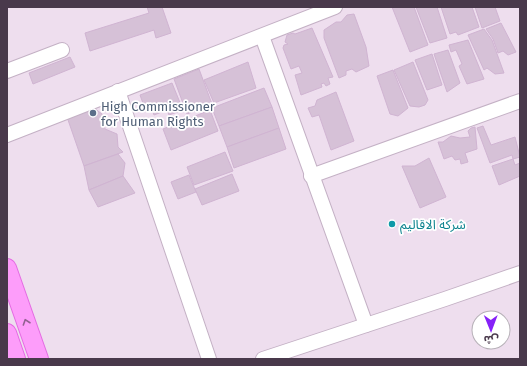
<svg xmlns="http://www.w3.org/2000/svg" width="527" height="366" font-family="'Fira Sans','Noto Sans Arabic',sans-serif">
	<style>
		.residential { fill: #eedeee; fill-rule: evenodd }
		.building { fill: #d6c1d7; stroke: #d0b4d2 }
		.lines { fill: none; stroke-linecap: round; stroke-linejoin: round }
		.minor-casing { stroke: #c4b1c5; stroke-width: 16 }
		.major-casing { stroke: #e46ce2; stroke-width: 20 }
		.minor { stroke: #fff; stroke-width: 14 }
		.major { stroke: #fd9dfa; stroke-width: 18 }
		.oneway { stroke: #916191 }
		.service-dot { fill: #5c6f8a; stroke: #fff; stroke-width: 1.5 }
		.culture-dot { fill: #0f9aa8; stroke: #fff; stroke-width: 1.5 }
		.labels { text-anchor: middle; stroke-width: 3.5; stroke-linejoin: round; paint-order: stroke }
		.service-label { font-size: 13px; fill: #4e5e75; stroke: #fff; text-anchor: start }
		.culture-label { font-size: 13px; fill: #0d838f; stroke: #fff; text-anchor: start }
	</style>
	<rect width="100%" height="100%" fill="#f6ecf6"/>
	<path class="residential" d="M7,7h513v352h-513zM479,318h24v24h-24z"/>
	<g class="building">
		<polygon points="147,7 162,7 171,33 156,38 154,30 90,51 85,33 149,13"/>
		<polygon points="392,7 414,7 428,45 410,52"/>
		<polygon points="416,7 437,7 447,38 430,43"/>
		<polygon points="441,7 472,7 479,27 458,35 456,32 450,34"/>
		<polygon points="475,7 495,7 500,21 482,28"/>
		<polygon points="354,14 366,47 369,66 356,72 352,69 346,71 346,75 339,78 324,38 324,30 336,22 341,22 347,15"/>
		<polygon points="501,23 516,52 508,55 503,51 498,53 493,39 486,29"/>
		<polygon points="312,28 333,77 328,78 330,84 326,86 324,83 321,84 322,87 301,95 295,75 302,73 299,66 291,69 283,48 284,45 288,44 285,42 287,35 293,33 295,34"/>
		<polygon points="484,29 492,40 504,73 495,74 487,68 484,70 468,35"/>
		<polygon points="468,40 484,79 467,84 459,66 462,64 456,50 451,52 449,45"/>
		<polygon points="448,50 460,83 447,92 434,54"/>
		<polygon points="432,54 442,85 427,90 415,60"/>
		<polygon points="70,57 75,67 33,84 29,73"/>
		<polygon points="248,62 256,88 214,103 204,80"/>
		<polygon points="413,62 428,100 425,105 419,107 410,106 394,70"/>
		<polygon points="199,69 212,104 187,114 174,79"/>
		<polygon points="393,70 408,108 398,116 390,114 377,76"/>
		<polygon points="172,83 183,110 169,115 167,110 154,115 150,104 144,106 140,95"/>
		<polygon points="264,88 272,107 219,126 212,108"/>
		<polygon points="336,92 354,141 331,150 319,115 312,117 308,108 315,106 317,100"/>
		<polygon points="272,107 279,128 227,147 219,126"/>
		<polygon points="94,108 102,114 105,129 117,134 118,147 123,152 84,166 67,117"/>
		<polygon points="210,110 218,131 171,150 163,129"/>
		<polygon points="483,126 491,145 515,137 520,157 513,159 512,155 490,163 477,128"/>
		<polygon points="475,127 477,149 465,153 468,162 461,164 460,159 455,160 452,156 444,159 438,142 443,142 451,136 460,138 470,137 468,131 471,128"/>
		<polygon points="279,128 286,149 234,168 227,147"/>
		<polygon points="225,152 233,171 194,185 187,167"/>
		<polygon points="118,154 125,163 123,176 89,190 84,166"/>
		<polygon points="429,158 446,197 420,208 402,166 415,166"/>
		<polygon points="513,159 515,165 520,163 520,176 499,185 492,166"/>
		<polygon points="232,174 239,191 202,205 195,189"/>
		<polygon points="189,175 196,192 178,199 171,182"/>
		<polygon points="123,176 135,193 98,207 89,190"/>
	</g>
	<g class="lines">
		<g class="minor-casing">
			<g id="minor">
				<polyline points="262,36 366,325"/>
				<polyline points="7,71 62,50"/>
				<polyline points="118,91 209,359"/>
				<polyline points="7,135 335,7"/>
				<polyline points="311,176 520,101"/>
				<polyline points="263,359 445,299 520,273"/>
			</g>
		</g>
		<g class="major-casing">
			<g id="major">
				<polyline points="7,268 39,359"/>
				<polyline points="7,333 16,359"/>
			</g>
		</g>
		<use href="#minor" class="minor"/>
		<use href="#major" class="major"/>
	</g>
	<defs><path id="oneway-chevron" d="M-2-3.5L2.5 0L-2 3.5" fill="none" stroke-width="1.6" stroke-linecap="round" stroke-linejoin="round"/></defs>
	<use class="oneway" href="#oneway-chevron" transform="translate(26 322) rotate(-109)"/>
	<circle class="service-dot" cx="93" cy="113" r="4"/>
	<circle class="culture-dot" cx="392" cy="224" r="4"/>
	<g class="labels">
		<g class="service-label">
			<text x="101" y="111">High Commissioner<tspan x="101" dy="15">for Human Rights</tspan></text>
		</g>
		<g class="culture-label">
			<text x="400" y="229">شركة الاقاليم</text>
		</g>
	</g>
	<rect width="527" height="366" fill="none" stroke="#49394b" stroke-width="16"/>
	<g transform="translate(491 330) rotate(179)"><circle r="19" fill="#ffffff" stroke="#b6b0b7"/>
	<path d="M0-3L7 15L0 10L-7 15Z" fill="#8621f8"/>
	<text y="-6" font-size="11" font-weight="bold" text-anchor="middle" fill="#49394b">ش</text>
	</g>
</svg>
